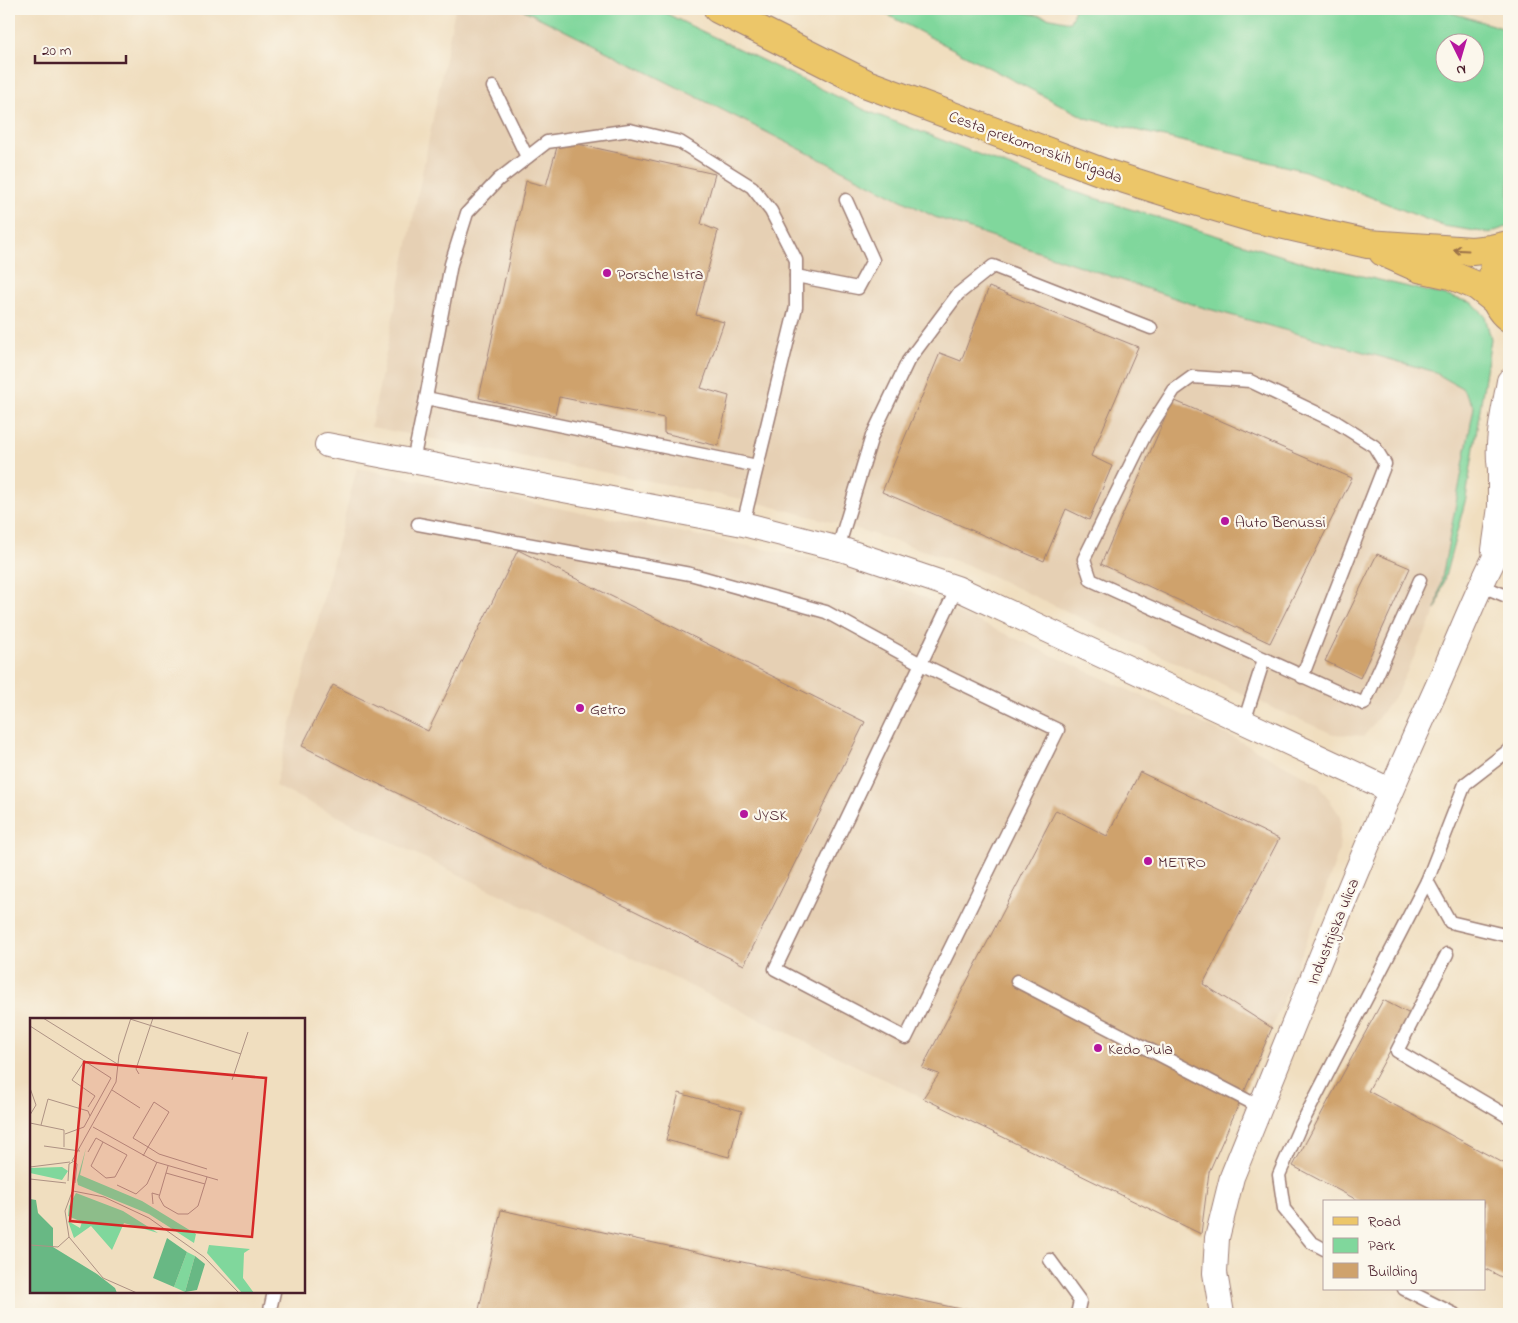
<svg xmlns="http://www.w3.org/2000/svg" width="1518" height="1323" font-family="'Indie Flower',sans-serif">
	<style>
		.built { fill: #e6d0b4 }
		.green { fill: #80d79c; stroke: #657b64; fill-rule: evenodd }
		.building { fill: #cfa26c }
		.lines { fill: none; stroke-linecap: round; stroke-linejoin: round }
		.lane-casing { stroke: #9d7e75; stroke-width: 15 }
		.street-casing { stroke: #9d7e75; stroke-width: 26 }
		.primary-casing { stroke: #9d7e75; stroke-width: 30 }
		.lane { stroke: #fff; stroke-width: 12 }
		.street { stroke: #fff; stroke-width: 24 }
		.primary { stroke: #ecc669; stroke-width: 28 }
		.oneway { stroke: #9b724a }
		.poi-dot { fill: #b5179e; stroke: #fbf7ec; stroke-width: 2 }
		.labels { text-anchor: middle; stroke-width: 4.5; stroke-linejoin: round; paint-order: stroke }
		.street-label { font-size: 16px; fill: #4a1f2b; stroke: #fbf7ec }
		.poi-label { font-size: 16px; fill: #4a1f2b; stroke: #fbf7ec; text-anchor: start }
		.inset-road { fill: none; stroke: #ae9284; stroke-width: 1 }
		.view { fill: #d62828; fill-opacity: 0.15; stroke: #d62828; stroke-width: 2.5 }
		.inset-edge { fill: none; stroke: #4a1f2b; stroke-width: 2.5 }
	</style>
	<rect width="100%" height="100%" fill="#fbf7ec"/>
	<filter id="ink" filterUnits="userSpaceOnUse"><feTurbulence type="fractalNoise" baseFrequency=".02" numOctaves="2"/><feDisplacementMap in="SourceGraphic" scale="10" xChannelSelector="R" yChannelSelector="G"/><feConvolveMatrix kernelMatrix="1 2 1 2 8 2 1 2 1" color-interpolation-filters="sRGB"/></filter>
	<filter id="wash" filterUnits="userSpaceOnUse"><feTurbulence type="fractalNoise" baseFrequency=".0096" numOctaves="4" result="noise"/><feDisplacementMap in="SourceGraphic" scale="20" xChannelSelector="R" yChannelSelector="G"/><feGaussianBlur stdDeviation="1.12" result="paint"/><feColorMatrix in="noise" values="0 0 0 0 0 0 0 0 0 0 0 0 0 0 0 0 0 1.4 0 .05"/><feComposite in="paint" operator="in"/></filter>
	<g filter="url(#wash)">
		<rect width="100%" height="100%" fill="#f0debf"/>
		<g class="built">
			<polygon points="455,9 522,9 935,217 1198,306 1433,371 1462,388 1474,407 1436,610 1397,693 1364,736 1333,734 1275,709 968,565 851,527 747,500 371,427"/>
			<polygon points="357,468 839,564 924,597 1232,737 1318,783 1341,817 1339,851 1316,917 1272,1028 1203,984 1018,884 922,1067 939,1074 923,1098 275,786"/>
		</g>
		<g class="green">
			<polygon points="522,9 658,9 683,22 865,110 1075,192 1299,261 1451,297 1473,303 1485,316 1491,339 1466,498 1436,610 1474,407 1462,388 1432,371 1198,306 935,217"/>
			<path d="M876,9h133l61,13 5,-13h364l70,21v196l-20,7 -46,-7 -138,-55 -219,-53zM1446,42h30v30h-30z"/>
		</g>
		<g id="blocks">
			<g class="building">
				<polygon points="559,140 715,174 701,224 718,231 696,315 724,322 701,388 729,396 718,446 664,433 664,418 559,397 555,415 479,398 526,181 546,186"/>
				<polygon points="989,287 1138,347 1091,456 1112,466 1089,520 1066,509 1044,561 882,492 940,353 961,361"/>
				<polygon points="1173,400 1352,478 1270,643 1101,564"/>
				<polygon points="518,550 865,722 744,965 302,746 333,685 428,731"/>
				<polygon points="1377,554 1410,568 1360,678 1325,661"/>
				<polygon points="1140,772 1279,839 1203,984 1272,1028 1209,1172 1201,1234 923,1098 939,1074 922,1068 1056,810 1107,836"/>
				<polygon points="1383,1000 1410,1014 1368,1091 1509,1166 1509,1281 1484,1268 1484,1202 1361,1202 1293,1166"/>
				<polygon points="679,1093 742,1111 729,1157 666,1140"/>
				<polygon points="501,1210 979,1313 979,1314 478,1314"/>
			</g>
		</g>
	</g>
	<g filter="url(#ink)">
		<use href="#blocks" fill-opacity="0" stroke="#9d7e75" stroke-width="1"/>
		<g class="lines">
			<g class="lane-casing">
				<g id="lane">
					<polyline points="493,87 527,157"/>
					<polyline points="796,276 858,288 873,260 846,200"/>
					<polyline points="426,398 757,466"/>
					<polyline points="413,461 426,398 451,264 467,213 498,180 547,142 630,130 680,142 752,187 771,211 796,260 796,307 743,524"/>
					<polyline points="418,524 690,574 826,612 921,664 1058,730 906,1038 775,969 957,588"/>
					<polyline points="838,548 872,436 908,361 958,294 993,266 1151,328"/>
					<polyline points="1482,586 1509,597"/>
					<polyline points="1302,677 1385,464 1374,446 1336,422 1250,381 1192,377 1174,390 1145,435 1084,559 1091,580 1364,704 1420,580"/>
					<polyline points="1244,722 1264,659"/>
					<polyline points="1509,750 1465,784 1427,881 1450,922 1509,936"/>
					<polyline points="1447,954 1397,1051 1509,1117"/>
					<polyline points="1017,981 1260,1107"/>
					<polyline points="1324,1249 1311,1242 1284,1209 1279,1175 1299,1129 1427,881"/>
					<polyline points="1050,1260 1080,1301 1077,1314"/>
					<polyline points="1404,1289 1454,1314"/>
					<polyline points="269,1314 274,1292"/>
				</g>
			</g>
			<g class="street-casing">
				<g id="street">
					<path d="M1509,381c-4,26 -21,86 0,107"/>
					<polyline points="327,445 743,524 844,550 957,588 1390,790"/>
					<polyline points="1494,550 1500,507 1500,470"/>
					<path d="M1222,1314l-7,-41 2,-35 15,-61c65,-161 129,-323 201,-481 25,-55 46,-113 76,-165"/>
				</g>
			</g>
			<g class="primary-casing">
				<g id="primary">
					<polyline points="718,9 867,84 1102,172 1188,199 1253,218 1368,244 1472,251 1491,249 1509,245"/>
					<path d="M1509,245c-3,4 -7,8 -10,12 -11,20 -8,47 10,61"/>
					<polyline points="1383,252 1419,268 1451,275 1477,286 1496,301"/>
				</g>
			</g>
			<use href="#lane" class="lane"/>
			<use href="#street" class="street"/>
			<use href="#primary" class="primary"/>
		</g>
		<defs><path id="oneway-shaft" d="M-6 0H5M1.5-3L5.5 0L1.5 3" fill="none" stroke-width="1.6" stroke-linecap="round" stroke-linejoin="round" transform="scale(1.25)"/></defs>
		<use class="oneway" href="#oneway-shaft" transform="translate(1461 250) rotate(-177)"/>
	</g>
	<g class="poi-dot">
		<circle cx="607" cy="273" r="5"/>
		<circle cx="1225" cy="521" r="5"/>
		<circle cx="580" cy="708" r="5"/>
		<circle cx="744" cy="814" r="5"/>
		<circle cx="1148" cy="861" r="5"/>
		<circle cx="1098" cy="1048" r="5"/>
	</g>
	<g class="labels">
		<g class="street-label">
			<text transform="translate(1036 146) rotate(20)" y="6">Cesta prekomorskih brigada</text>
			<text transform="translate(1332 931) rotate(-68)" y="6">Industrijska ulica</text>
		</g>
		<g class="poi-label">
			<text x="617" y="279">Porsche Istra</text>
			<text x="1235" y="527">Auto Benussi</text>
			<text x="590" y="714">Getro</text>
			<text x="754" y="820">JYSK</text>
			<text x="1158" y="867">METRO</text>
			<text x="1108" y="1054">Kedo Pula</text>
		</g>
	</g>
	<g transform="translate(30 1018)">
		<rect width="275" height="275" fill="#f0debf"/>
		<path d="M56,130l-6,27 62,26 54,33 -2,9 -45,-29 -71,-29 -1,-5zM32,149l6,4 -6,9 -32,-7v-5zM46,175l47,18 35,22 -34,-10 -12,27 -21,-24 -17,12 -6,-17 12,7 2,-6 -14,-6 1,-10zM179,227l41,4 -6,4 -1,25 11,15h-12l-35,-40zM157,234l8,4 -10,36 -11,-5z" fill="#80d79c"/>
		<path d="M0,181l6,1 2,13 15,15v19l44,27 18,14 2,5h-87zM137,220l20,14 -13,35 -21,-9zM165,238l10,8 -8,26 -12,2z" fill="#68b884"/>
		<path class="inset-road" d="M13,0l76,47M100,1l111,35M0,8l81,52 -21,38M55,42l-13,20 23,16 -7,11M109,56l-3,-5 17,-51M202,62l16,-48M0,70l6,17 -6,10M82,72l28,18M0,105l34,7v17M11,107l7,-26 40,12 2,5 -6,11 -19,7M63,109l63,35 62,18M14,128l36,5M58,134l8,-14 7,4 24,13 -12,22 -9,1 -15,-12 12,-24M113,138l5,-9 21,-35 -15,-10 -21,36 15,9 11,7 48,15M42,143l44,-79 3,-27 12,-37M138,148l-9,31 5,9 14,8h10l10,-8 9,-29M0,149l40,-5M136,155l39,11M0,161l36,4M38,163l1,-17 5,-3 3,3 -2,19M87,167l19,9 11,-10 10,-22M43,173l31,6 45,21 55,39 35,36M42,174l-7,19 4,26 34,41 34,15M123,186l-1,-11 7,2M0,227l28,2 11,-10"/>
		<path class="view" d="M54,44l182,16 -14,159 -182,-16z"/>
		<rect width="275" height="275" class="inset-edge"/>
	</g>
	<rect width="1518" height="1323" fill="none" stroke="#fbf7ec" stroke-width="30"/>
	<rect x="1323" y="1200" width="162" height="90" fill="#fbf7ec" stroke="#b4a19f"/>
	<rect x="1333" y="1217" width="25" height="8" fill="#ecc669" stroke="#b4a19f"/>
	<text x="1368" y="1226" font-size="15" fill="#4a1f2b">Road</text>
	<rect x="1333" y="1238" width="25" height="15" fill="#80d79c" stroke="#b4a19f"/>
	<text x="1368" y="1250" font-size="15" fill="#4a1f2b">Park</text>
	<rect x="1333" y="1263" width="25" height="15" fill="#cfa26c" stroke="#b4a19f"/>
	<text x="1368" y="1276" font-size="15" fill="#4a1f2b">Building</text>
	<g transform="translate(1460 58) rotate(175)"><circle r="24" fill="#fbf7ec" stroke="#b4a19f"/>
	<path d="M0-4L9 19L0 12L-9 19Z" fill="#b5179e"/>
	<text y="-8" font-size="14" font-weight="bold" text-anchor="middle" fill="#4a1f2b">N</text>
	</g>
	<path d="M35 55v8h91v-8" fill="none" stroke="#4a1f2b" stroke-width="2.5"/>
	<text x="42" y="55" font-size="15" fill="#4a1f2b" stroke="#fbf7ec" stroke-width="4" paint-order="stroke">20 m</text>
</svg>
